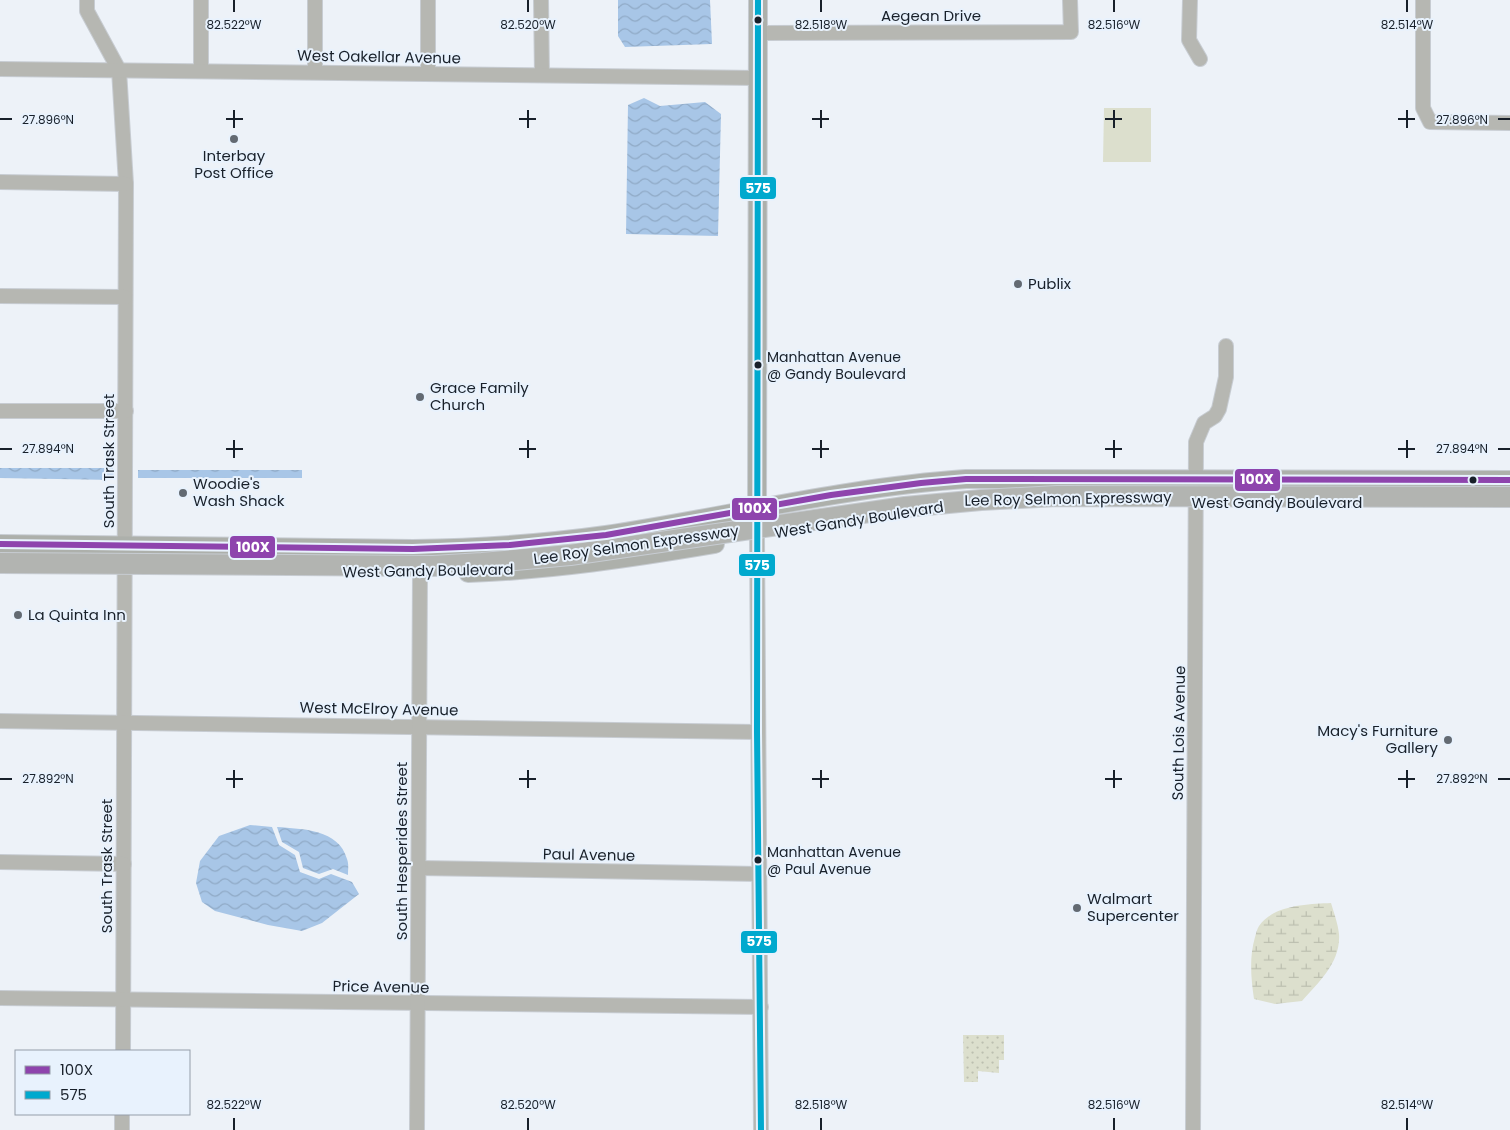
<svg xmlns="http://www.w3.org/2000/svg" width="1510" height="1130" font-family="Poppins,sans-serif">
	<style>
		.grass { fill: #dcdfcd }
		.wetland { fill: url(#wetland-marsh) }
		.park { fill: url(#park-dots) }
		.water { fill: url(#water-waves) }
		.lines { fill: none; stroke-linecap: round; stroke-linejoin: round }
		.minor-casing { stroke: #c7ccd2; stroke-width: 16 }
		.major-casing { stroke: #c7ccd2; stroke-width: 20 }
		.minor { stroke: #b6b7b2; stroke-width: 14 }
		.major { stroke: #adb0ab; stroke-width: 18 }
		.highway-bridge-casing { stroke: #c7ccd2; stroke-width: 22; stroke-linecap: butt }
		.highway-bridge { stroke: #b2b4b1; stroke-width: 20 }
		.bus-1-casing { stroke: #e8f2fd; stroke-width: 10 }
		.bus-2-casing { stroke: #e8f2fd; stroke-width: 10 }
		.bus-1 { stroke: #8e44ad; stroke-width: 6 }
		.bus-2 { stroke: #00a9ce; stroke-width: 6 }
		.ticks { fill: none; stroke: #18202a; stroke-width: 2 }
		.bus-dot { fill: #18202a; stroke: #e8f2fd; stroke-width: 2 }
		.poi-dot { fill: #636a72; stroke: #e8f2fd; stroke-width: 2 }
		.labels { text-anchor: middle; stroke-width: 4; stroke-linejoin: round; paint-order: stroke }
		.bus-label { font-size: 14px; fill: #18202a; stroke: #e8f2fd; text-anchor: start }
		.street-label { font-size: 15px; fill: #18202a; stroke: #e8f2fd }
		.poi-label { font-size: 15px; fill: #18202a; stroke: #e8f2fd; text-anchor: start }
		.ticks-label { font-size: 12px; text-anchor: middle; fill: #18202a; stroke: #e8f2fd; stroke-width: 4; stroke-linejoin: round; paint-order: stroke }
		.line-badge { stroke: #e8f2fd; stroke-width: 2 }
		.badge-label { font-size: 14px; text-anchor: middle; font-weight: bold; fill: #fff }
	</style>
	<defs>
		<pattern id="wetland-marsh" width="20" height="14" patternUnits="userSpaceOnUse" patternTransform="scale(1.25)"><rect width="20" height="14" fill="#dcdfcd"/><path d="M1 5h8M5 5V1M11 12h8M15 12V8" fill="none" stroke="#bcbfb0"/></pattern>
		<pattern id="park-dots" width="8" height="8" patternUnits="userSpaceOnUse" patternTransform="scale(1.25)"><rect width="8" height="8" fill="#dcdfcd"/><path d="M2 2h.1M6 6h.1" fill="none" stroke="#bcbfb0" stroke-width="1.8" stroke-linecap="round"/></pattern>
		<pattern id="water-waves" width="16" height="10" patternUnits="userSpaceOnUse" patternTransform="scale(1.25)"><rect width="16" height="10" fill="#a8c6e7"/><path d="M0 5q4-4 8 0t8 0" fill="none" stroke="#90aac6"/></pattern>
	</defs>
	<rect width="100%" height="100%" fill="#edf2f8"/>
	<polygon class="grass" points="1104,108 1151,108 1151,162 1103,162"/>
	<path class="wetland" d="M1331,903c3,10 7,21 8,31 2,28 -20,48 -37,67l-27,3 -21,-5c-3,-21 -5,-41 1,-62 1,-3 2,-8 4,-11 14,-21 49,-22 72,-23z"/>
	<polygon class="park" points="963,1035 1004,1035 1004,1060 999,1060 999,1073 978,1071 978,1082 964,1082"/>
	<g class="water">
		<polygon points="618,0 710,0 712,44 625,47 618,36"/>
		<polygon points="644,98 660,106 705,102 721,114 718,236 626,234 628,105"/>
		<polygon points="0,468 113,468 114,480 0,478"/>
		<rect x="138" y="470" width="164" height="8"/>
		<polygon points="250,825 272,827 279,845 295,855 300,872 319,879 331,874 352,882 359,894 322,923 302,931 268,925 215,911 202,902 196,883 200,861 219,836"/>
		<path d="M277,827c25,2 62,2 70,32 2,5 1,11 1,16l-15,-6 -14,5 -16,-6 -4,-16 -17,-10z"/>
	</g>
	<g class="lines">
		<g class="minor-casing">
			<g id="minor">
				<polyline points="87,0 87,11 119,70 126,184 123,1051"/>
				<polyline points="201,0 201,71"/>
				<polyline points="315,0 315,72"/>
				<polyline points="428,0 428,74"/>
				<polyline points="541,0 542,75"/>
				<polyline points="1190,0 1189,40 1200,59"/>
				<polyline points="1423,0 1423,108 1430,122 1510,123"/>
				<polyline points="758,33 1071,32 1070,0"/>
				<polyline points="0,69 758,78"/>
				<polyline points="0,182 126,184"/>
				<polyline points="0,296 125,297"/>
				<polyline points="0,411 126,411"/>
				<polyline points="757,536 761,1130"/>
				<polyline points="0,721 757,732"/>
				<polyline points="0,862 124,864"/>
				<polyline points="419,868 759,874"/>
				<polyline points="0,998 761,1007"/>
				<polyline points="122,1130 122,1114"/>
				<polyline points="417,1130 420,573"/>
				<polyline points="1193,1130 1196,442 1204,423 1215,416 1219,409 1226,377 1226,346"/>
			</g>
		</g>
		<g class="major-casing">
			<g id="major">
				<polyline points="757,521 758,0"/>
				<path d="M0,544l413,5c65,-1 129,-5 193,-14 120,-18 239,-48 360,-56l544,1"/>
				<path d="M468,573c84,-3 164,-15 247,-29"/>
			</g>
		</g>
		<use href="#minor" class="minor"/>
		<use href="#major" class="major"/>
		<g class="highway-bridge-casing">
			<polyline id="highway-bridge" points="0,563 433,566 482,563 570,555 905,507 981,500 1057,496 1510,497"/>
		</g>
		<use href="#highway-bridge" class="highway-bridge"/>
		<g class="bus-1-casing">
			<polyline id="bus-1" points="0,544 413,549 510,545 606,535 831,495 921,483 966,479 1510,480"/>
		</g>
		<g class="bus-2-casing">
			<polyline id="bus-2" points="758,0 757,732 761,1130"/>
		</g>
		<use href="#bus-1" class="bus-1"/>
		<use href="#bus-2" class="bus-2"/>
	</g>
	<path class="ticks" d="M234,0v12M528,0v12M821,0v12M1114,0v12M1407,0v12M234,110v18M528,110v18M821,110v18M1114,110v18M1407,110v18M0,119h12M226,119h17M519,119h17M812,119h17M1105,119h17M1398,119h17M1498,119h12M234,440v18M528,440v18M821,440v18M1114,440v18M1407,440v18M0,449h12M226,449h17M519,449h17M812,449h17M1105,449h17M1398,449h17M1498,449h12M234,770v18M528,770v18M821,770v18M1114,770v18M1407,770v18M0,779h12M226,779h17M519,779h17M812,779h17M1105,779h17M1398,779h17M1498,779h12M234,1118v12M528,1118v12M821,1118v12M1114,1118v12M1407,1118v12"/>
	<g class="bus-dot">
		<circle cx="758" cy="20" r="4.5"/>
		<circle cx="758" cy="365" r="4.5"/>
		<circle cx="1473" cy="480" r="4.5"/>
		<circle cx="758" cy="860" r="4.5"/>
	</g>
	<g class="poi-dot">
		<circle cx="234" cy="139" r="5"/>
		<circle cx="1018" cy="284" r="5"/>
		<circle cx="420" cy="397" r="5"/>
		<circle cx="183" cy="493" r="5"/>
		<circle cx="18" cy="615" r="5"/>
		<circle cx="1448" cy="740" r="5"/>
		<circle cx="1077" cy="908" r="5"/>
	</g>
	<g class="labels">
		<g class="bus-label">
			<text x="767" y="362">Manhattan Avenue<tspan x="767" dy="17">@ Gandy Boulevard</tspan></text>
			<text x="767" y="857">Manhattan Avenue<tspan x="767" dy="17">@ Paul Avenue</tspan></text>
		</g>
		<g class="street-label">
			<text x="931" y="21">Aegean Drive</text>
			<text transform="translate(379 57) rotate(1)" y="5">West Oakellar Avenue</text>
			<text transform="translate(109 461) rotate(-90)" y="5">South Trask Street</text>
			<text transform="translate(1068 499) rotate(-1)" y="5">Lee Roy Selmon Expressway</text>
			<text x="1277" y="508">West Gandy Boulevard</text>
			<text transform="translate(859 520) rotate(-9)" y="5">West Gandy Boulevard</text>
			<text transform="translate(636 545) rotate(-8)" y="5">Lee Roy Selmon Expressway</text>
			<text transform="translate(428 571) rotate(-1)" y="5">West Gandy Boulevard</text>
			<text transform="translate(379 709) rotate(1)" y="5">West McElroy Avenue</text>
			<text transform="translate(1179 733) rotate(-89)" y="5">South Lois Avenue</text>
			<text transform="translate(402 851) rotate(-90)" y="5">South Hesperides Street</text>
			<text transform="translate(589 855) rotate(1)" y="5">Paul Avenue</text>
			<text transform="translate(107 866) rotate(-90)" y="5">South Trask Street</text>
			<text transform="translate(381 987) rotate(1)" y="5">Price Avenue</text>
		</g>
		<g class="poi-label">
			<text x="234" y="161" text-anchor="middle">Interbay<tspan x="234" dy="17">Post Office</tspan></text>
			<text x="1028" y="289">Publix</text>
			<text x="430" y="393">Grace Family<tspan x="430" dy="17">Church</tspan></text>
			<text x="193" y="489">Woodie's<tspan x="193" dy="17">Wash Shack</tspan></text>
			<text x="28" y="620">La Quinta Inn</text>
			<text x="1438" y="736" text-anchor="end">Macy's Furniture<tspan x="1438" dy="17">Gallery</tspan></text>
			<text x="1087" y="904">Walmart<tspan x="1087" dy="17">Supercenter</tspan></text>
		</g>
	</g>
	<g class="ticks-label">
		<text x="234" y="29">82.522°W</text>
		<text x="528" y="29">82.520°W</text>
		<text x="821" y="29">82.518°W</text>
		<text x="1114" y="29">82.516°W</text>
		<text x="1407" y="29">82.514°W</text>
		<text x="48" y="124">27.896°N</text>
		<text x="1462" y="124">27.896°N</text>
		<text x="48" y="453">27.894°N</text>
		<text x="1462" y="453">27.894°N</text>
		<text x="48" y="783">27.892°N</text>
		<text x="1462" y="783">27.892°N</text>
		<text x="234" y="1109">82.522°W</text>
		<text x="528" y="1109">82.520°W</text>
		<text x="821" y="1109">82.518°W</text>
		<text x="1114" y="1109">82.516°W</text>
		<text x="1407" y="1109">82.514°W</text>
	</g>
	<g class="line-badge">
		<rect x="739" y="176" width="38" height="24" rx="5" fill="#00a9ce"/>
		<rect x="1234" y="468" width="47" height="24" rx="5" fill="#8e44ad"/>
		<rect x="731" y="497" width="47" height="24" rx="5" fill="#8e44ad"/>
		<rect x="229" y="535" width="47" height="24" rx="5" fill="#8e44ad"/>
		<rect x="738" y="553" width="38" height="24" rx="5" fill="#00a9ce"/>
		<rect x="740" y="930" width="38" height="24" rx="5" fill="#00a9ce"/>
	</g>
	<g class="badge-label">
		<text x="758" y="193">575</text>
		<text x="1257" y="484">100X</text>
		<text x="755" y="513">100X</text>
		<text x="253" y="552">100X</text>
		<text x="757" y="570">575</text>
		<text x="759" y="946">575</text>
	</g>
	<rect x="15" y="1050" width="175" height="65" fill="#e8f2fd" stroke="#959ea9"/>
	<rect x="25" y="1066" width="25" height="8" fill="#8e44ad" stroke="#959ea9"/>
	<text x="60" y="1075" font-size="15" fill="#18202a">100X</text>
	<rect x="25" y="1091" width="25" height="8" fill="#00a9ce" stroke="#959ea9"/>
	<text x="60" y="1100" font-size="15" fill="#18202a">575</text>
</svg>
